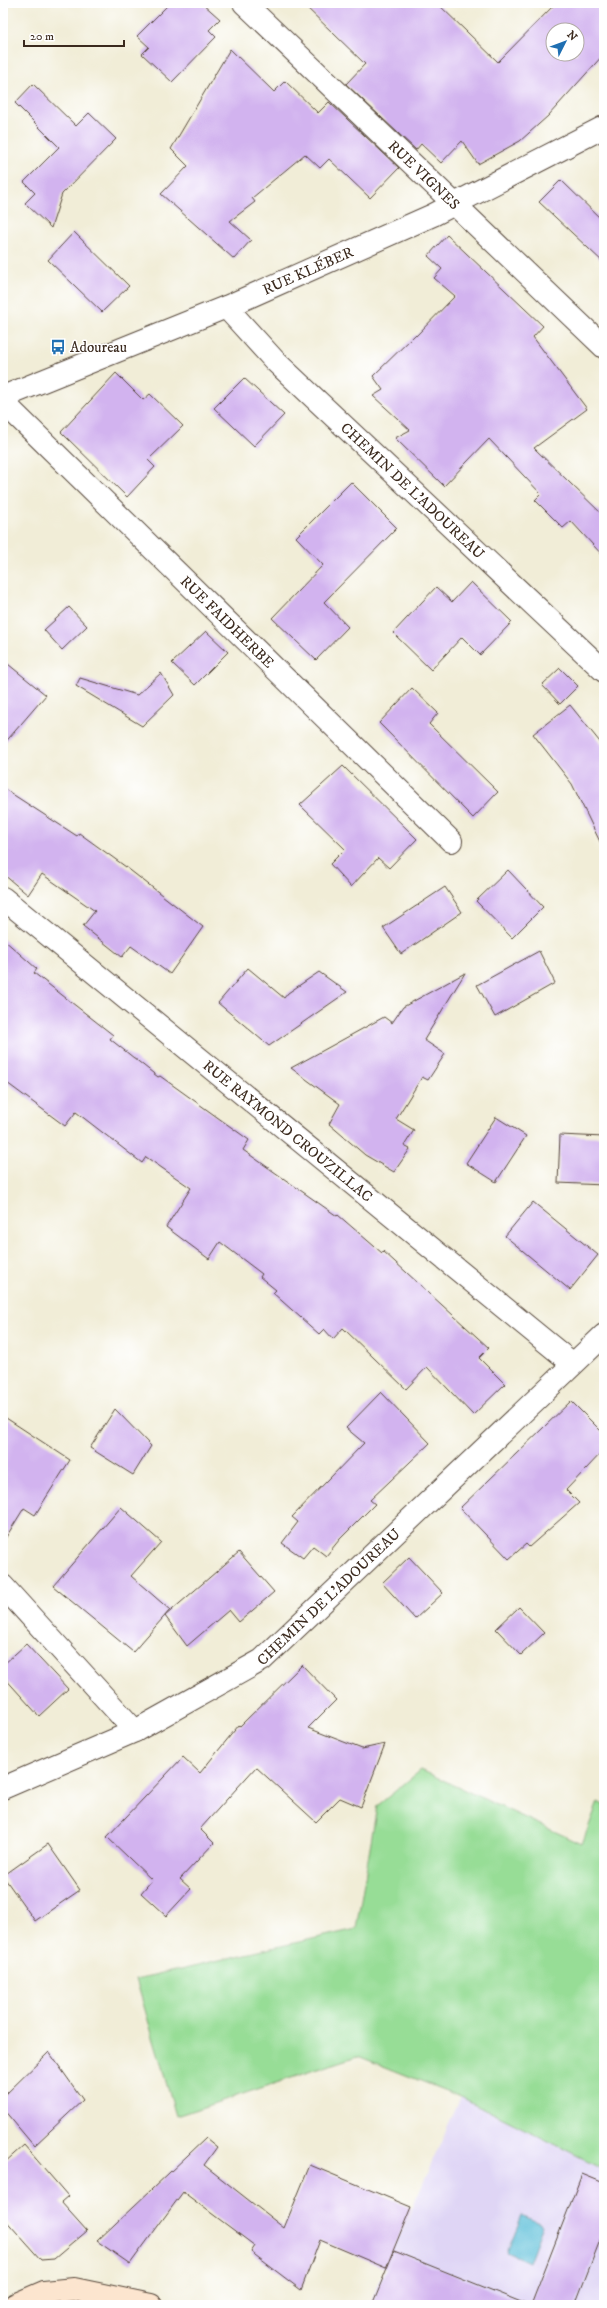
<svg xmlns="http://www.w3.org/2000/svg" width="607" height="2308" font-family="'IM FELL DW Pica',serif">
	<style>
		.built { fill: #dfd5f5 }
		.green { fill: #97dd96; stroke: #69845a }
		.water { fill: #5abed8; stroke: #4a747b }
		.building { fill: #d2b3ef; fill-rule: evenodd }
		.lines { fill: none; stroke-linecap: round; stroke-linejoin: round }
		.street-casing { stroke: #56473a; stroke-width: 24 }
		.secondary-casing { stroke: #56473a; stroke-width: 24 }
		.street { stroke: #fff; stroke-width: 22 }
		.secondary { stroke: #fce5cf; stroke-width: 22 }
		.labels { text-anchor: middle; stroke-width: 3; stroke-linejoin: round; paint-order: stroke }
		.street-label { font-size: 15px; fill: #3b2a1e; stroke: #fff }
		.poi-label { font-size: 15px; fill: #3b2a1e; stroke: #fff; text-anchor: start }
	</style>
	<rect width="100%" height="100%" fill="#fff"/>
	<filter id="ink" filterUnits="userSpaceOnUse"><feTurbulence type="fractalNoise" baseFrequency=".025" numOctaves="2"/><feDisplacementMap in="SourceGraphic" scale="8" xChannelSelector="R" yChannelSelector="G"/><feConvolveMatrix kernelMatrix="1 2 1 2 8 2 1 2 1" color-interpolation-filters="sRGB"/></filter>
	<filter id="wash" filterUnits="userSpaceOnUse"><feTurbulence type="fractalNoise" baseFrequency=".012" numOctaves="4" result="noise"/><feDisplacementMap in="SourceGraphic" scale="16" xChannelSelector="R" yChannelSelector="G"/><feGaussianBlur stdDeviation="0.9" result="paint"/><feColorMatrix in="noise" values="0 0 0 0 0 0 0 0 0 0 0 0 0 0 0 0 0 1.4 0 .05"/><feComposite in="paint" operator="in"/></filter>
	<g filter="url(#wash)">
		<rect width="100%" height="100%" fill="#f1edd7"/>
		<polygon class="built" points="461,2097 604,2169 604,2305 369,2305"/>
		<polygon class="green" points="421,1770 582,1844 598,1802 604,1805 604,2169 461,2097 358,2056 176,2116 136,1979 356,1929 377,1806"/>
		<polygon class="water" points="522,2215 543,2225 529,2262 507,2252"/>
		<g id="blocks">
			<g class="building">
				<polygon points="170,3 202,3 220,19 209,30 216,37 172,82 142,54 149,47 137,36"/>
				<path d="M302,3h135l61,59 58,-59h48v51l-56,62 -28,25 -42,23 -16,-23 -21,22 -20,-19 -5,6 -70,-66 19,-20zM553,30h24v24h-24z"/>
				<polygon points="230,49 274,92 285,81 318,113 329,102 399,168 370,198 329,159 320,168 305,154 252,198 255,202 230,221 251,240 234,259 161,194 188,166 171,149"/>
				<polygon points="33,84 76,126 89,113 116,139 62,194 51,228 25,203 35,193 24,182 59,147 15,103"/>
				<polygon points="561,180 604,222 604,263 539,202"/>
				<polygon points="74,232 129,286 102,312 48,260"/>
				<polygon points="447,235 543,326 533,337 587,409 534,448 604,516 604,557 571,521 563,528 535,500 541,494 489,439 444,486 395,438 410,430 373,396 383,390 373,376 415,335 416,336 455,296 434,278 442,269 428,256"/>
				<polygon points="116,373 143,400 150,394 183,426 148,460 155,467 127,497 61,432"/>
				<polygon points="244,378 284,415 254,446 214,408"/>
				<polygon points="351,482 397,528 324,602 348,627 316,660 272,618 323,565 296,537"/>
				<polygon points="471,582 512,622 480,655 462,637 431,670 393,633 436,587 452,602"/>
				<polygon points="69,607 87,626 62,650 44,630"/>
				<polygon points="206,631 228,652 195,685 172,663"/>
				<polygon points="3,660 46,695 3,745"/>
				<polygon points="560,668 578,686 560,704 542,685"/>
				<polygon points="161,673 174,695 142,726 76,686 80,678 137,695"/>
				<polygon points="412,688 438,713 429,724 498,792 473,818 379,723"/>
				<polygon points="570,705 604,747 604,850 572,784 533,734"/>
				<polygon points="343,766 417,839 389,868 378,858 351,887 330,864 345,849 300,805"/>
				<polygon points="3,788 77,836 79,833 126,867 203,927 170,974 131,946 122,957 83,926 95,911 42,874 28,895 3,874"/>
				<polygon points="508,870 543,907 512,938 476,901"/>
				<polygon points="445,887 462,912 401,954 383,928"/>
				<polygon points="3,939 37,969 34,973 113,1035 110,1039 158,1077 160,1076 249,1140 243,1150 337,1216 338,1215 382,1253 383,1251 489,1348 479,1358 505,1384 473,1415 427,1367 406,1389 343,1328 333,1339 324,1329 319,1334 273,1293 276,1290 260,1277 262,1274 220,1242 209,1259 166,1227 191,1188 146,1157 142,1163 76,1112 65,1126 3,1080"/>
				<polygon points="539,951 555,983 495,1017 477,985"/>
				<polygon points="248,968 284,998 288,993 319,972 347,992 269,1046 218,1003"/>
				<polygon points="465,973 424,1040 445,1054 428,1080 422,1077 396,1119 414,1130 404,1146 410,1149 394,1172 365,1155 329,1124 340,1104 291,1068 384,1017 392,1023 403,1007"/>
				<polygon points="496,1117 526,1136 496,1182 466,1163"/>
				<polygon points="560,1135 604,1137 604,1185 558,1183"/>
				<polygon points="533,1202 598,1255 570,1290 505,1236"/>
				<polygon points="381,1392 430,1443 370,1500 375,1504 340,1539 326,1556 313,1546 303,1558 282,1543 298,1522 292,1517 364,1443 346,1428"/>
				<polygon points="571,1401 604,1434 604,1450 566,1490 579,1503 529,1547 526,1544 509,1559 460,1508"/>
				<polygon points="115,1409 151,1446 133,1475 90,1448"/>
				<polygon points="3,1416 70,1460 35,1515 24,1508 3,1542"/>
				<polygon points="121,1507 161,1542 131,1576 170,1610 133,1652 53,1586"/>
				<polygon points="239,1552 274,1592 239,1622 229,1610 187,1646 165,1616"/>
				<polygon points="409,1557 443,1593 415,1619 382,1583"/>
				<polygon points="519,1607 544,1633 521,1655 496,1629"/>
				<polygon points="26,1644 68,1689 39,1716 3,1676 3,1665"/>
				<polygon points="302,1665 336,1700 308,1728 362,1749 385,1744 361,1807 340,1798 316,1822 256,1767 200,1829 214,1843 180,1879 191,1889 166,1916 141,1893 152,1880 107,1837 183,1757 200,1773 239,1725 240,1726"/>
				<polygon points="48,1844 80,1890 35,1921 3,1876"/>
				<polygon points="49,2052 83,2100 34,2146 3,2109 3,2097"/>
				<polygon points="206,2138 217,2147 204,2165 284,2228 310,2165 411,2207 386,2268 320,2240 301,2290 251,2252 255,2246 183,2192 130,2264 97,2241"/>
				<polygon points="24,2145 68,2196 61,2202 87,2231 54,2259 41,2260 3,2217 3,2164"/>
				<polygon points="582,2174 604,2183 604,2230 575,2305 531,2305"/>
				<polygon points="394,2251 526,2304 526,2305 372,2305"/>
			</g>
		</g>
	</g>
	<g filter="url(#ink)">
		<use href="#blocks" fill-opacity="0" stroke="#56473a" stroke-width="1"/>
		<g class="lines">
			<g class="street-casing">
				<g id="street">
					<path id="s1" d="M244,3l360,344"/>
					<path id="s2" d="M226,307l49,54 329,310"/>
					<path id="s3" d="M3,397l223,-90 207,-92 171,-88"/>
					<path id="s4" d="M3,402l448,439"/>
					<path id="s5" d="M3,898l570,466"/>
					<polyline points="3,1586 135,1731"/>
					<path id="s6" d="M3,1788l132,-57 127,-71 342,-325"/>
				</g>
			</g>
			<g class="secondary-casing">
				<polyline id="secondary" points="14,2305 44,2292 74,2289 151,2305"/>
			</g>
			<use href="#street" class="street"/>
			<use href="#secondary" class="secondary"/>
		</g>
	</g>
	<defs>
		<g id="bus-bare" transform="scale(1.2)"><path d="M-5-6H5V4H4V6H2V4H-2V6H-4V4H-5ZM-3.5-4V0h7V-4ZM-3.5 1.2v1.5H-2V1.2ZM2 1.2v1.5H3.5V1.2Z" fill="#1f6fb2" stroke="#fff" stroke-width="2.5" paint-order="stroke"/></g>
	</defs>
	<g fill-rule="evenodd">
		<use href="#bus-bare" x="58" y="347"/>
	</g>
	<g class="labels">
		<g class="street-label">
			<text dy="5" stroke="none"><textPath href="#s1" startOffset="249">RUE VIGNES</textPath></text>
			<text dy="5" stroke="none"><textPath href="#s3" startOffset="330">RUE KLÉBER</textPath></text>
			<text dy="5" stroke="none"><textPath href="#s2" startOffset="262">CHEMIN DE L'ADOUREAU</textPath></text>
			<text dy="5" stroke="none"><textPath href="#s4" startOffset="314">RUE FAIDHERBE</textPath></text>
			<text dy="5" stroke="none"><textPath href="#s5" startOffset="368">RUE RAYMOND CROUZILLAC</textPath></text>
			<text dy="5" stroke="none"><textPath href="#s6" startOffset="381">CHEMIN DE L'ADOUREAU</textPath></text>
		</g>
		<g class="poi-label">
			<text x="70" y="352">Adoureau</text>
		</g>
	</g>
	<rect width="607" height="2308" fill="none" stroke="#fff" stroke-width="16"/>
	<g transform="translate(565 42) rotate(48)"><circle r="19" fill="#ffffff" stroke="#b1aaa5"/>
	<path d="M0-3L7 15L0 10L-7 15Z" fill="#1f6fb2"/>
	<text y="-6" font-size="11" font-weight="bold" text-anchor="middle" fill="#3b2a1e">N</text>
	</g>
	<path d="M24 40v6h100v-6" fill="none" stroke="#3b2a1e" stroke-width="2"/>
	<text x="30" y="40" font-size="12" fill="#3b2a1e" stroke="#ffffff" stroke-width="3" paint-order="stroke">20 m</text>
</svg>
